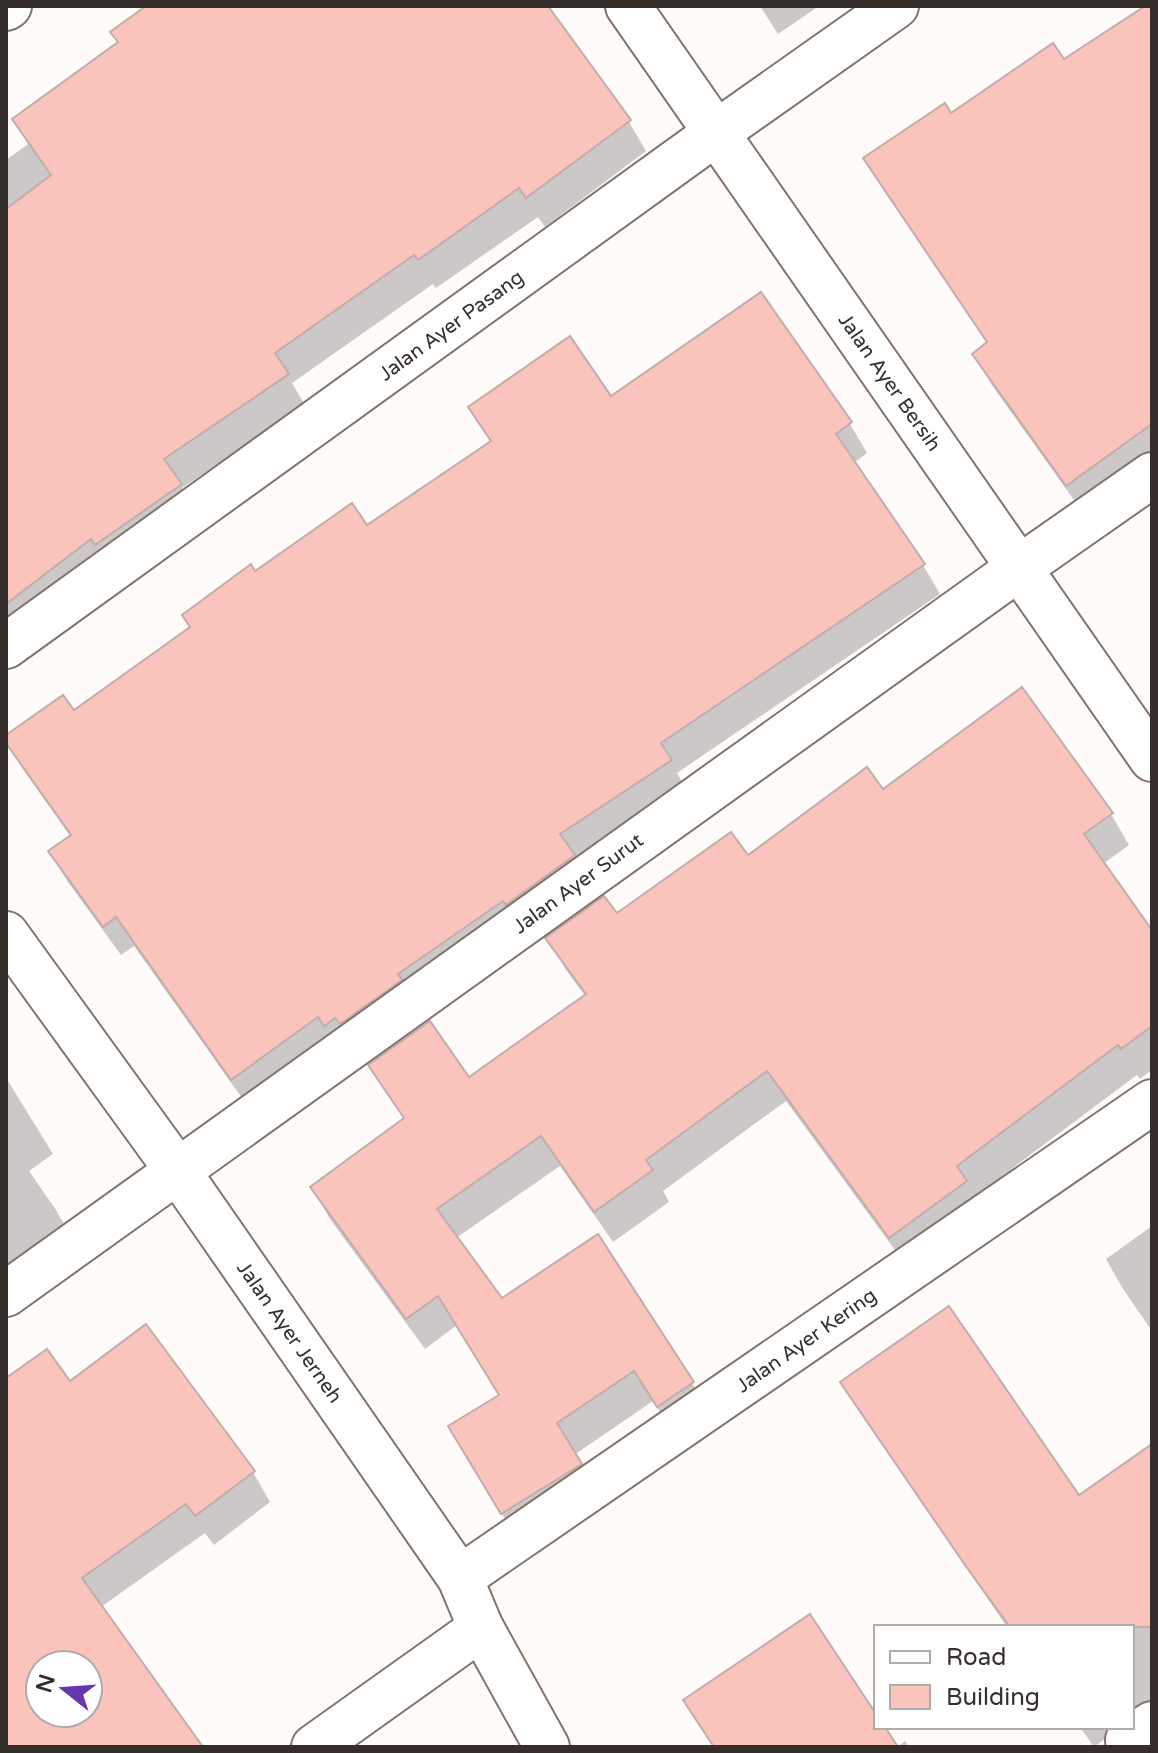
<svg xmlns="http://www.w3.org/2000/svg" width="1158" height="1753" font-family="'Varela Round',sans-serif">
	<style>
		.shadow { fill: #0003; fill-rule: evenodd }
		.building { fill: #fac3bc; stroke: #c1adab; stroke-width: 2; fill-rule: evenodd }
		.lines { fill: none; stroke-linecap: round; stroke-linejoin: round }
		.street-casing { stroke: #82746b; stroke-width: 48 }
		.street { stroke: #fff; stroke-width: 44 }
		.labels { text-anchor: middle; stroke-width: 6; stroke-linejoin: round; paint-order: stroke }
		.street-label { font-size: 20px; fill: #352e2b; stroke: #fff }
	</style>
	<rect width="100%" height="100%" fill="#fefbf9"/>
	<g class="shadow">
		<polygon points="149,6 545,6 629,122 646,151 545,227 538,217 436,288 433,284 292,383 305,405 182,488 197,515 6,647 6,160 28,144 14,120 119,43"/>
		<polygon points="760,6 819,6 778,34"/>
		<polygon points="1149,6 1152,6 1152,466 1084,514 991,384 974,354 988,344 883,189 865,159 1063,62"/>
		<polygon points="761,294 850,424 867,453 854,463 923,565 940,594 677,773 687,791 249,1108 134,946 121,955 68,882 50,852 71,837 22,768 6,738 73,712 191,628 255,573 366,528 491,443 471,408 610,399"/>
		<polygon points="883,791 1111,814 1129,845 1103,864 1152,933 1152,1070 1140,1079 1137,1075 974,1197 984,1213 908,1268 786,1101 663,1191 669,1202 613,1242 560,1166 456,1238 502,1300 597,1237 692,1383 710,1414 676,1437 653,1401 574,1455 598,1496 520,1544 468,1457 501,1396 457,1325 425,1349 330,1219 312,1188 405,1121 371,1066 468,1080 586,997 566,970 548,939 617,916 747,858"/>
		<polygon points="8,1081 53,1154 29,1171 56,1210 73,1240 6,1279 6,1082"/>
		<polygon points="1152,1226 1152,1331 1123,1289 1106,1259"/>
		<path d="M6,1381l64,3 183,88 17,30 -56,43 -9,-12 -104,74 100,140h-195zM40,1665h48v48h-48z"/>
		<polygon points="843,1383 1078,1498 1152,1446 1152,1704 1132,1719 1132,1627 1007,1627 860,1413"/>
		<polygon points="1080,1727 1121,1727 1094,1747"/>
		<polygon points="905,1741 909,1747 897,1747"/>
	</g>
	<g class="building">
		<polygon points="146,6 548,6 631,120 526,198 519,188 418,260 414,255 275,353 289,374 164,459 182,484 95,545 91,539 6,604 6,209 51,175 12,119 118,42 110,32"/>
		<polygon points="1145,6 1152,6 1152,424 1066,486 972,354 987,342 863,158 945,103 951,113 1053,43 1064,59"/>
		<polygon points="761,292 852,422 836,434 925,564 661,743 672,760 560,834 575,855 506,905 503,901 398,974 402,980 340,1024 335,1018 324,1026 318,1017 231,1080 116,917 103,927 48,851 71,835 6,743 6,735 63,695 74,710 190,627 182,615 251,564 255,571 352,503 367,525 491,441 468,407 570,336 611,396"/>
		<polygon points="1022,687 1113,813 1084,834 1152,930 1152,1026 1121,1049 1118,1045 957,1166 967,1181 889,1238 767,1071 646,1160 653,1170 594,1212 541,1136 437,1209 502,1298 598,1234 694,1382 657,1407 634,1371 557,1423 582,1464 501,1514 448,1426 499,1395 438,1296 406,1319 310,1187 404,1118 368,1065 430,1021 469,1077 586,994 545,938 604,896 617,913 731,832 748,855 867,767 883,789"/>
		<polygon points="949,1306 1079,1495 1152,1444 1152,1627 1010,1627 965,1565 840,1382"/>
		<path d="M146,1324l109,147 -60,45 -9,-12 -104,74 121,169h-197v-369l41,-29 23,32zM40,1665h48v48h-48z"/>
		<polygon points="810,1614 876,1714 876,1727 885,1727 898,1747 714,1747 683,1700"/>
	</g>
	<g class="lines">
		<g class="street-casing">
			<g id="street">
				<polyline points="628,6 1152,759"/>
				<polyline points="6,8 9,6"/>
				<polyline points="6,646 716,133 896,6"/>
				<polyline points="6,934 177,1170 460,1578 481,1628 547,1747"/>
				<polyline points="6,1294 1019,568 1152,475"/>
				<polyline points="460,1578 1152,1102"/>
				<polyline points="1128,1740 1152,1724"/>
				<polyline points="314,1747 481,1628"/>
			</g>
		</g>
		<use href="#street" class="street"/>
	</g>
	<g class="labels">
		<g class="street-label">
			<text transform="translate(451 325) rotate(-36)" y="7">Jalan Ayer Pasang</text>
			<text transform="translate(890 382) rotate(55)" y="7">Jalan Ayer Bersih</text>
			<text transform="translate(578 883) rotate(-36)" y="7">Jalan Ayer Surut</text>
			<text transform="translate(290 1332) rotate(55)" y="7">Jalan Ayer Jerneh</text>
			<text transform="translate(806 1340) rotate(-35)" y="7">Jalan Ayer Kering</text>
		</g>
	</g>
	<rect width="1158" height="1753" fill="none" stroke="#352e2b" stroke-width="16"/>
	<rect x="874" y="1625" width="260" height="104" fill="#ffffff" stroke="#aeabaa" stroke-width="2"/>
	<rect x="890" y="1651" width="40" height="12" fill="#ffffff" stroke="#aeabaa" stroke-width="2"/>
	<text x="946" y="1665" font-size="24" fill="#352e2b">Road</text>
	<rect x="890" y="1685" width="40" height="24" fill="#fac3bc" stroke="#aeabaa" stroke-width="2"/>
	<text x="946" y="1705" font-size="24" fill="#352e2b">Building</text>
	<g transform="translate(64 1689) rotate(287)"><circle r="38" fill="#ffffff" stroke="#aeabaa" stroke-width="2"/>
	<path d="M0-6L14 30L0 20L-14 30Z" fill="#6637af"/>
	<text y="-12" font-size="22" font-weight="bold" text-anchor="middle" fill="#352e2b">N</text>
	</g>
</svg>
